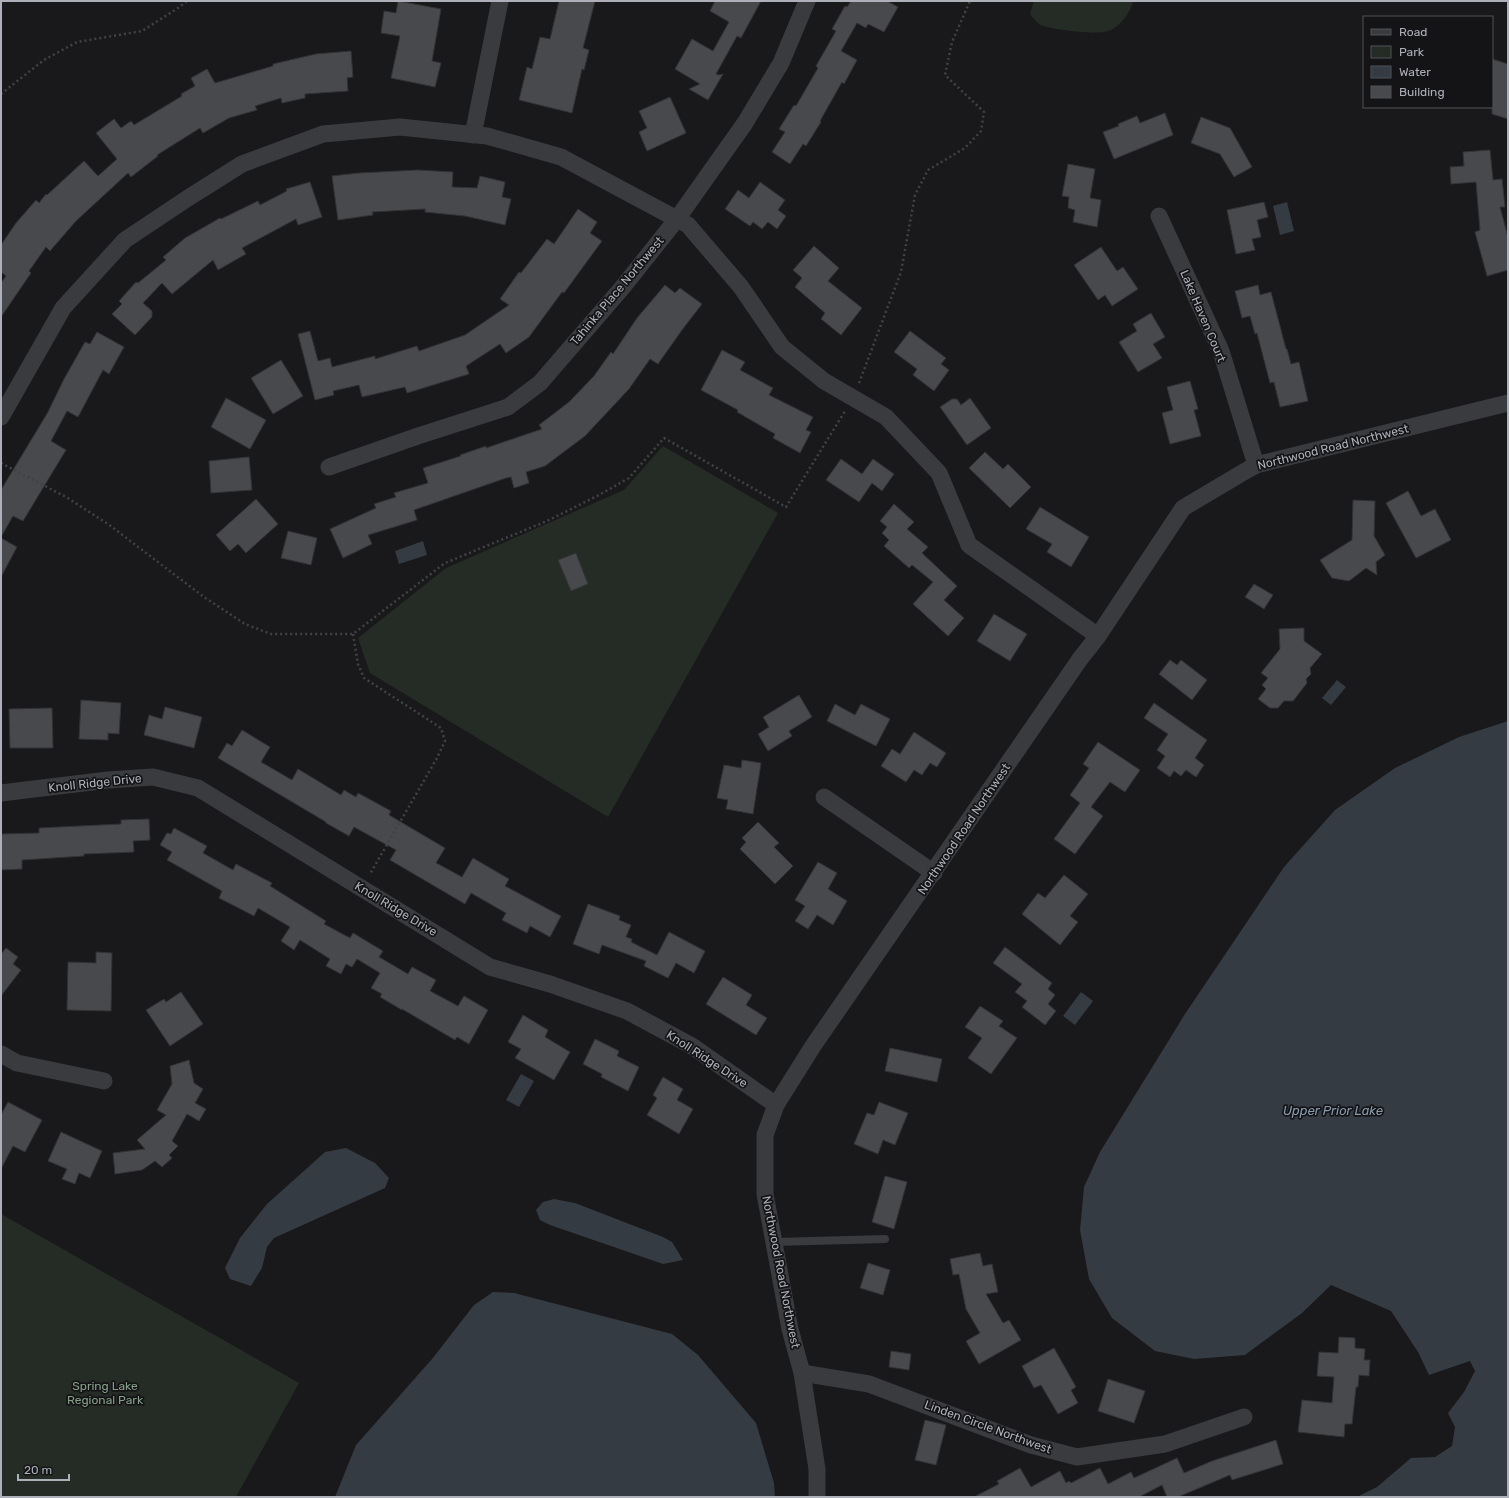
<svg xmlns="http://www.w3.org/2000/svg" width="1509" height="1498" font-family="Rubik,sans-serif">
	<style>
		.green { fill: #252c26 }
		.water { fill: #343b42 }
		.building { fill: #48494d; stroke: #333336 }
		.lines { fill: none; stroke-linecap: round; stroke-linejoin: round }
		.path { stroke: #414246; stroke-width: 2.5; stroke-dasharray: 2 3; stroke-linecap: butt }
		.service { stroke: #3a3b3f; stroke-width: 8 }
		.minor { stroke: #3a3b3f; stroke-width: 17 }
		.labels { text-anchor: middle; stroke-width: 3.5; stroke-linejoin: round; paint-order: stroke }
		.street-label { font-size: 12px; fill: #adb0b9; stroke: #141416 }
		.park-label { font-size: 12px; fill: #86a189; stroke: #141416 }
		.water-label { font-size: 13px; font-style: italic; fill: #889caf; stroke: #141416 }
	</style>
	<rect width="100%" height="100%" fill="#19191b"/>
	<g class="green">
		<path d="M1034,1h99c-3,12 -11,23 -22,29 -11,6 -58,0 -70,-5 -4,-2 -8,-7 -11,-11z"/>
		<polygon points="663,446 778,513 608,817 370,673 358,638 446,568 624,490"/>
		<polygon points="1,1214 299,1383 236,1497 1,1497"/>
	</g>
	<g class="water">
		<polygon points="1287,202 1294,231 1280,235 1273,206"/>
		<polygon points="423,541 427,555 399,564 395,551"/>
		<polygon points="1337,680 1346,687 1331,705 1322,698"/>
		<polygon points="1508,721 1508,1497 1357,1497 1377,1487 1411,1458 1435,1457 1452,1446 1455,1427 1448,1413 1464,1392 1475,1371 1470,1361 1429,1375 1418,1352 1391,1311 1331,1285 1302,1313 1245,1355 1194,1359 1155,1351 1112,1318 1089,1279 1080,1230 1084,1187 1100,1152 1185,1014 1284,867 1335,810 1395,768 1459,737"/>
		<polygon points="1081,992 1093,1001 1075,1025 1063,1016"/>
		<polygon points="521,1074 534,1081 519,1107 506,1100"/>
		<polygon points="346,1148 375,1163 389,1178 385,1188 274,1238 267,1247 262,1268 251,1286 230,1279 225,1268 240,1238 267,1204 325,1152"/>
		<polygon points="554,1199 575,1203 663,1237 672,1242 683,1260 663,1264 550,1225 540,1220 536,1210 543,1202"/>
		<polygon points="493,1292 514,1293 672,1334 698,1355 756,1423 774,1483 775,1497 335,1497 356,1445 432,1359 474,1305"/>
	</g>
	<g class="building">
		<polygon points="398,1 441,9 432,61 441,63 435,87 391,78 400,36 381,33 384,11 396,13"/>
		<polygon points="559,1 595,1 583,48 589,50 584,70 582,69 572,113 519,100 527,67 532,69 540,37 550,39"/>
		<polygon points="715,1 761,1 741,38 737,36 716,74 719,75 723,74 708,100 689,89 700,84 675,69 692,39 713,51 729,22 710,11"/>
		<polygon points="851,1 887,1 898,7 884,32 868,24 866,28 857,23 841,51 857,60 844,84 842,82 820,121 821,122 806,146 803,144 790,164 772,152 785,132 779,129 794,105 796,106 818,68 816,66 836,31 832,29 845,6 847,7"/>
		<polygon points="351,51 353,77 347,78 348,91 305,94 305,98 282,103 281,98 255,106 257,110 229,118 203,133 200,128 157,155 158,156 131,177 128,173 76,221 50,251 46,247 29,271 31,273 1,317 1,283 6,276 1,272 1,245 16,223 36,200 39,203 46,194 47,195 84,161 98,176 117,159 96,133 114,119 121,128 131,121 134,125 182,96 181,94 195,86 191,78 207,69 215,83 273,66 273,64 316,54"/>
		<polygon points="1492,59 1508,64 1508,119 1492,114"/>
		<polygon points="670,97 686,133 647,151 639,132 647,128 639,111"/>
		<polygon points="1165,113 1173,135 1114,159 1103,132 1119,126 1118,124 1137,116 1140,123"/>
		<polygon points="1201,117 1230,128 1252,167 1234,177 1220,154 1191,143"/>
		<polygon points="1490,150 1493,180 1502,179 1505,207 1500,207 1508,237 1508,270 1487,276 1475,232 1480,230 1476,182 1451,184 1450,167 1464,166 1463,152"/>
		<polygon points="1068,164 1095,169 1090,198 1101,200 1097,227 1073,222 1075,210 1068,208 1069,197 1062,196"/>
		<polygon points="418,170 453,172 452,187 477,188 480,176 505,182 502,197 511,199 505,225 465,216 425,212 425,209 372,212 373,215 338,220 332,176 359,173"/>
		<polygon points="310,182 322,217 298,225 296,219 242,248 246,254 218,270 213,260 172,294 162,283 143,303 152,311 152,317 135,335 112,314 122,304 119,301 136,282 138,283 166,260 163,257 185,238 220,218 221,219 258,201 260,205 287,191 286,189"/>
		<polygon points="760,182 785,200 778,210 786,216 777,229 768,222 762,229 753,222 750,226 725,209 738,190 749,198"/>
		<polygon points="1264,202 1268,217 1257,220 1261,237 1252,239 1255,250 1236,254 1227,210"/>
		<polygon points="578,209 597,222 590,233 602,241 564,293 562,292 529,337 506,353 500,344 466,366 469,374 407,393 405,387 362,397 359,385 333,391 334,395 315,400 298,334 310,331 318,361 330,358 332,367 375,356 375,359 417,346 419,351 465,335 509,305 500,299 519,272 521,273 547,239 554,244"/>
		<polygon points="814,246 839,268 828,281 862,308 841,335 821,319 825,313 795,287 802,278 793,270"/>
		<polygon points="1101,247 1117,271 1123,267 1138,289 1112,306 1105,295 1098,300 1074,265"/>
		<polygon points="665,285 675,293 680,288 702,304 682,330 658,364 650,359 629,389 585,436 545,466 526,472 529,483 514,488 511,477 506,478 414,510 417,520 368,535 372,544 343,558 330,529 376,508 374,504 396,497 394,493 428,483 423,468 461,456 460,455 486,446 486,448 542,429 539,425 569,402 594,376 611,352 613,354 637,318"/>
		<polygon points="1258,285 1260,295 1271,292 1286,349 1287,349 1291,364 1299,362 1308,401 1280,407 1274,382 1270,383 1257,333 1255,334 1250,316 1242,318 1235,291"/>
		<polygon points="1151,313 1165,337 1153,344 1162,358 1138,372 1119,342 1137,331 1133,324"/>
		<polygon points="910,331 946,358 941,364 949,370 934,391 913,375 917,369 894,352"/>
		<polygon points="97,332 124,347 109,374 103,370 78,417 67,411 51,441 66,450 23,521 13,516 1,537 1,490 48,412 64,379 85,342 90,344"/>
		<polygon points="722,350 745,362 740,370 773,388 769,395 813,417 806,430 811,432 800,453 773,438 775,434 737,412 738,410 701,390"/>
		<polygon points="281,360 303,396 273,414 251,378"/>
		<polygon points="1190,381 1198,409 1194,410 1201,436 1170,444 1162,413 1173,410 1167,387"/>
		<polygon points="226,398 266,420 250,449 211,427"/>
		<polygon points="970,398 991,428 967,445 940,407 952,399 957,399 961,405"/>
		<polygon points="985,452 1003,469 1008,464 1031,487 1010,508 969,468"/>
		<polygon points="249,457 252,490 211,493 209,461"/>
		<polygon points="841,459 862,474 873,459 894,474 882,491 872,483 859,502 826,480"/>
		<polygon points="1408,491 1421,516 1435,509 1451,540 1416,558 1386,503"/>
		<polygon points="256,499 278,524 246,553 238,544 230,551 216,535"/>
		<polygon points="1353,500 1375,501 1374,536 1385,555 1376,562 1377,575 1366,568 1349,581 1332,578 1320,560 1352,540"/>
		<polygon points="894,504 914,522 907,529 928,547 922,553 957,586 944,600 964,618 948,636 913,604 933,582 912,565 909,568 884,546 889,540 882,533 887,527 880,521"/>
		<polygon points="1040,507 1089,537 1071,567 1047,552 1052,544 1026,529"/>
		<polygon points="288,531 317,538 311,565 281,558"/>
		<polygon points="1,538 17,547 1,577"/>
		<polygon points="576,553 588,584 571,591 558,560"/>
		<polygon points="1254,584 1273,595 1264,609 1245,597"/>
		<polygon points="994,614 1027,634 1010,661 977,641"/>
		<polygon points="1304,628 1304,641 1322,654 1310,668 1311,674 1306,679 1307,683 1293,701 1284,701 1278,708 1270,708 1258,699 1266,689 1262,685 1268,678 1261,673 1280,649 1279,629"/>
		<polygon points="1170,660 1177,665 1181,660 1207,680 1192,700 1159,674"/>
		<polygon points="799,695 812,717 789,731 792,736 768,751 758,734 769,727 763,717"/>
		<polygon points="81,700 121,703 119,734 108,733 108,740 79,739"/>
		<polygon points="1154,703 1207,740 1195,758 1204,765 1196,777 1186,770 1181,776 1174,771 1170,777 1157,768 1165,756 1157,750 1168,734 1144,718"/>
		<polygon points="835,704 855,715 861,704 890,719 876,746 827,721"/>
		<polygon points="165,707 202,717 194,748 144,735 149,715 162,719"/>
		<polygon points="52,708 53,748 10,748 9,709"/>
		<polygon points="242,730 270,747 261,762 292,780 298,769 341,795 344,790 356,797 358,793 391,811 389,815 445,848 436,863 440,865 462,877 473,858 509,879 505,886 561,916 550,937 530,926 527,933 502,920 506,913 471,893 465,904 390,860 396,850 354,827 349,836 326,823 326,822 218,758 227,743 232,746"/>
		<polygon points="914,732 946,753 937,767 930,763 922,775 914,770 906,782 881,766 892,749 900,754"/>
		<polygon points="1098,742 1140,770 1125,792 1110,782 1091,807 1103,816 1075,854 1054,839 1080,803 1070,795 1089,768 1083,764"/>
		<polygon points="742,760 761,763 753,814 726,809 728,800 717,798 724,765 741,768"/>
		<polygon points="149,819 150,840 133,841 134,852 84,854 84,856 22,860 22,869 1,870 1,834 39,833 39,828 121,824 121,820"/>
		<polygon points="758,822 779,843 774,847 793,866 775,884 740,849 746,842 742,838"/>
		<polygon points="174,828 207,846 203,853 233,870 236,864 272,883 270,886 326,921 324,924 350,938 353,933 383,951 379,957 408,974 412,967 436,980 430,991 458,1006 464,996 488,1010 469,1044 457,1037 455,1040 402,1009 402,1010 380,997 382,994 371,988 380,973 357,959 352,967 346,964 341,974 326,966 330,959 300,940 294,950 281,941 290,927 258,908 254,916 219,898 222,891 167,860 172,852 160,845 167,833 171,834"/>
		<polygon points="818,862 837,873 828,889 847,901 833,925 817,915 808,929 795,921 805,906 795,900"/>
		<polygon points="1064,875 1088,894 1070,916 1078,922 1060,945 1022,914 1038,893 1045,898"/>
		<polygon points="588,904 620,916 619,920 631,925 626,937 632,939 631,942 657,955 669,932 705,951 694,973 676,963 668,978 644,966 646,961 602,945 599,954 573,944"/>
		<polygon points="1005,947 1052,983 1048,989 1055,995 1048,1004 1056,1011 1045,1025 1022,1007 1027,1001 1015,992 1022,984 993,963"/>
		<polygon points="6,948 18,957 13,964 21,970 1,996 1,954"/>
		<polygon points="96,952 112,953 111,1011 67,1010 68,962 96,963"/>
		<polygon points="723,977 752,995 746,1005 767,1018 756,1035 706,1004"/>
		<polygon points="181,992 203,1024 170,1046 146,1010 164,999 166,1002"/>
		<polygon points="980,1006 1003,1021 999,1026 1017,1038 991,1074 968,1058 982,1038 965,1027"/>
		<polygon points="523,1015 548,1030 545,1037 570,1052 554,1080 515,1058 521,1049 508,1042"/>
		<polygon points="595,1039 619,1051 617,1056 639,1067 628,1091 601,1077 602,1074 583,1064"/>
		<polygon points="890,1048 942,1059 937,1082 885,1071"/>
		<polygon points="189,1060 194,1083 203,1089 195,1103 206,1109 199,1121 187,1114 172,1141 178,1146 169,1155 172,1158 162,1167 155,1161 142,1170 115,1174 113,1153 145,1149 137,1140 166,1115 157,1110 172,1084 170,1066"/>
		<polygon points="663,1077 683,1089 677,1100 693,1109 679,1134 647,1115 657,1098 653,1095"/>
		<polygon points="8,1102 42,1120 25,1152 13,1146 1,1169 1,1115"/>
		<polygon points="879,1102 908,1113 895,1145 883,1140 878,1154 854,1144 867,1113 874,1115"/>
		<polygon points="61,1132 102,1151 90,1178 79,1173 75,1184 62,1179 67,1169 48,1161"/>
		<polygon points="885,1176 907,1182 894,1229 872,1222"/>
		<polygon points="980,1253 983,1266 992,1264 998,1292 986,1294 1003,1323 1009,1320 1021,1340 979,1364 966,1341 980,1333 966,1309 959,1274 953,1275 950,1259"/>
		<polygon points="868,1263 890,1270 883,1295 860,1288"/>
		<polygon points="1339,1337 1355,1338 1355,1348 1365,1349 1364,1360 1370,1360 1369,1376 1359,1375 1358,1387 1356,1387 1352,1424 1345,1424 1344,1437 1298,1432 1302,1400 1332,1403 1334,1377 1317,1376 1319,1352 1338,1353"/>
		<polygon points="1054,1348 1076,1387 1071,1390 1078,1403 1058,1414 1041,1385 1034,1388 1022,1366"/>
		<polygon points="891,1351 911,1354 909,1370 889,1367"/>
		<polygon points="1108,1379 1145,1391 1134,1423 1098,1411"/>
		<polygon points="925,1420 946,1425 936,1465 915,1460"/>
		<polygon points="1276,1440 1283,1464 1232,1480 1230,1475 1178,1497 1167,1497 1162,1485 1139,1497 974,1497 999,1484 997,1481 1020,1468 1031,1487 1060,1471 1066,1483 1069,1481 1071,1483 1100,1468 1108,1484 1131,1472 1134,1478 1177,1458 1184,1473 1212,1461"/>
	</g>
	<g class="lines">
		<g class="path">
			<polyline points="1,94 44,60 77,42 142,31 178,8 187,1"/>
			<polyline points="859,383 901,272 915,195 928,170 965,148 981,131 984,112 945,75 952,42 970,1"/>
			<polyline points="1,463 66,497 108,524 204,597 245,624 271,634 353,634 445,563 547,521 599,495 629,478 664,438 786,507 845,411"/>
			<polyline points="353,634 358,664 364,678 441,728 445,741 437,758 370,874"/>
		</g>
		<polyline class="service" points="775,1242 885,1239"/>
		<g class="minor">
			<polyline points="473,135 500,1"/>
			<polyline points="1159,216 1221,351 1256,465"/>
			<polyline points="1,417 63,308 125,240 188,198 242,164 323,134 400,127 487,136 561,157 688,225 741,287 782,347 824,381 886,417 939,473 969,545 1098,636"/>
			<polyline points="329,467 418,436 508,407 540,383 622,288 677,219 745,123 781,63 807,1"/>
			<polyline points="1,793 108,780 153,777 198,788 490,967 550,984 627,1011 692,1046 776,1105"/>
			<polyline points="824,797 934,873"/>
			<polyline points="1,1054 17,1063 104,1081"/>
			<polyline points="802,1373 869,1384 1031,1445 1077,1457 1165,1444 1244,1417"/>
			<polyline points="817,1497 817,1469 802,1373 790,1329 765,1194 765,1135 776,1105 813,1046 1080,659 1098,636 1183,508 1242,473 1256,465 1508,403"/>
		</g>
	</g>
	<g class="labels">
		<g class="street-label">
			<text transform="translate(617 291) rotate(-50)" y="4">Tahinka Place Northwest</text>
			<text transform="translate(1203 316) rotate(67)" y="4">Lake Haven Court</text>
			<text transform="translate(1333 447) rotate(-14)" y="4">Northwood Road Northwest</text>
			<text transform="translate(95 783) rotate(-6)" y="4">Knoll Ridge Drive</text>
			<text transform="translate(964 829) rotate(-56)" y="4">Northwood Road Northwest</text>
			<text transform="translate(396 909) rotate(31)" y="4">Knoll Ridge Drive</text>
			<text transform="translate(707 1059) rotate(33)" y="4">Knoll Ridge Drive</text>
			<text transform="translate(781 1272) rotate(79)" y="4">Northwood Road Northwest</text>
			<text transform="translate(988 1427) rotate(20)" y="4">Linden Circle Northwest</text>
		</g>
		<g class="park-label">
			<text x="105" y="1390">Spring Lake<tspan x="105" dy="14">Regional Park</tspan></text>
		</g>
		<g class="water-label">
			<text x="1333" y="1115">Upper Prior Lake</text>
		</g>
	</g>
	<rect width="1509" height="1498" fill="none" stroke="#adb0b9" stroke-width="4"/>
	<rect x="1363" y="16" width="130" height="92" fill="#141416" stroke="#515257"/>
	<rect x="1371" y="29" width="20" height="6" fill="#3a3b3f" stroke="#515257"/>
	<text x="1399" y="36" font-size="12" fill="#adb0b9">Road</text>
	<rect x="1371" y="46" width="20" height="12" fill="#252c26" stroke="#515257"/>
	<text x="1399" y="56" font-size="12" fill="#adb0b9">Park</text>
	<rect x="1371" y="66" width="20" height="12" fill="#343b42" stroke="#515257"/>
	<text x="1399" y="76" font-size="12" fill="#adb0b9">Water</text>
	<rect x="1371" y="86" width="20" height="12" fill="#48494d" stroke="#515257"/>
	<text x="1399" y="96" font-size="12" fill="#adb0b9">Building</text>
	<path d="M18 1474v6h51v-6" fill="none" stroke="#adb0b9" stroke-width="2"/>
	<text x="24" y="1474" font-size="12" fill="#adb0b9" stroke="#141416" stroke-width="3" paint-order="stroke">20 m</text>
</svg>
